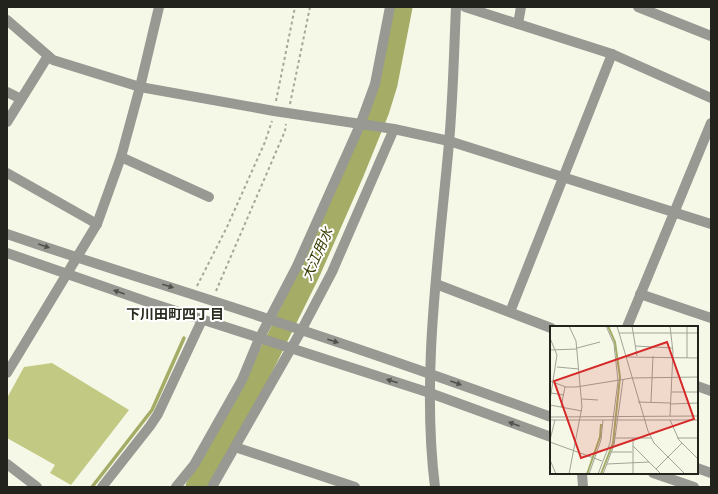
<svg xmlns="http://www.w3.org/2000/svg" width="718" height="494" font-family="Lato,'Noto Sans JP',sans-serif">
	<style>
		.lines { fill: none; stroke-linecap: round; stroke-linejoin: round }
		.stream { stroke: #a5ac66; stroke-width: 3.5 }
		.river { stroke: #a5ac66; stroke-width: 21 }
		.building { fill: #c2c982 }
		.path { stroke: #a5a79a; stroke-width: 2; stroke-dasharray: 3 3; stroke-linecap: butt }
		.minor { stroke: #989993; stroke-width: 10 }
		.oneway { fill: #51524c }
		.labels { text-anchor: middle; stroke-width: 4; stroke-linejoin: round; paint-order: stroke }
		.water-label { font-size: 14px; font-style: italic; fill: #383b02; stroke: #fff }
		.neighbourhood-label { font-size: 14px; font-weight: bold; fill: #2b2d20; stroke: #fff }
		.inset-river { fill: none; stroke: #a5ac66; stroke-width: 2 }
		.inset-road { fill: none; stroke: #a1a396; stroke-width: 1 }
		.view { fill: #d62828; fill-opacity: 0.15; stroke: #d62828; stroke-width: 2 }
		.inset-edge { fill: none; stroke: #22231d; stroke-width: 2 }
	</style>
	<rect width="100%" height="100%" fill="#f5f8e7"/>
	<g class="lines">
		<polyline class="stream" points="92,487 152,410 184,338"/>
		<polyline class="river" points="196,487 210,467 250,393 309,274 353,174 379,110 387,84 402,7"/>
	</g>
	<polygon class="building" points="52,363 129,410 71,485 50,473 55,465 7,438 7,398 24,367"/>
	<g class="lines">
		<g class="path">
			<polyline points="276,101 295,7"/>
			<polyline points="290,104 310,7"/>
			<polyline points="197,286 227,227 265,142 272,121"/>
			<polyline points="216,291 285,131 286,124"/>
		</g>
		<g class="minor">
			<polyline points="465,7 612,54 711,98"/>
			<polyline points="638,7 711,36"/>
			<polyline points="7,20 53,60 140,87 274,111 394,129 449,141 711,224"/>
			<polyline points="518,24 521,7"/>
			<polyline points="7,92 21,99"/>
			<polyline points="7,122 48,56"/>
			<polyline points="121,157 209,197"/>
			<polyline points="7,173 97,224"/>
			<path d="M7,234c87,30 174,56 261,85 95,31 189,64 283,98"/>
			<polyline points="7,253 148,302 430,393 551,437"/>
			<polyline points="436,284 551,328"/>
			<polyline points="640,294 711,318"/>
			<polyline points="510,312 612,54"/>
			<polyline points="627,327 711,123"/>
			<polyline points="7,373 97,224 121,157 140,87 159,7"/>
			<polyline points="697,386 711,391"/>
			<polyline points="235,447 355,487"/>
			<polyline points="7,464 37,487"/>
			<polyline points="697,468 711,473"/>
			<polyline points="582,473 583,487"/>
			<polyline points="653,473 694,487"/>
			<polyline points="102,487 150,426 158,414 202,320"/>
			<polyline points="176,487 194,465 242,380 259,339 297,266 360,125 375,84 390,7"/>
			<polyline points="212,487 301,331 332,272 394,129"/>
			<path d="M435,487c-14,-112 4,-232 14,-344 4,-45 5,-91 7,-136"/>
		</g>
	</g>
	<defs><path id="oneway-solid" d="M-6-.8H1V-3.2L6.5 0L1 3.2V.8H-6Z"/></defs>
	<g class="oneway">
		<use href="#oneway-solid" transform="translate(44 246) rotate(19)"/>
		<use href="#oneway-solid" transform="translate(168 286) rotate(17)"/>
		<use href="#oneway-solid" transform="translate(119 292) rotate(-161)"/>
		<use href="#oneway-solid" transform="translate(333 341) rotate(18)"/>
		<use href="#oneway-solid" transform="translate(392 381) rotate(-162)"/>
		<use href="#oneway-solid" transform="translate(456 383) rotate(20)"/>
		<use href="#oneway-solid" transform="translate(514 424) rotate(-160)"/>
	</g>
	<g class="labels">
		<g class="water-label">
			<text transform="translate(317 254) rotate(-66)" y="5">大江用水</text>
		</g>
		<g class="neighbourhood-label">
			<text x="175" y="319">下川田町四丁目</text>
		</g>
	</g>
	<g transform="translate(550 326)">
		<rect width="148" height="148" fill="#f5f8e7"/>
		<path class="inset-river" d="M37,148l13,-37 1,-13M51,148l12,-31 7,-66 -5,-35 -7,-16"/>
		<path class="inset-road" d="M67,0l31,105 6,12 31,31M82,0l5,30M137,0v32M69,7h79M0,12l7,17 -7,45M85,20l38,2M27,22l23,-6M0,24l27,-1M76,31l72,1M7,41l22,2M0,55l16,6h10l56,-9 66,-1M121,66h27M1,67l12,2M32,73l16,1M88,76l32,1M101,76l2,-46M120,78l28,-1M0,79l32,6M11,81l4,-20M120,90l3,-64 -3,-26M0,91l148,-1M0,94h148M120,94l9,20 19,19M65,112h36M83,112v36M127,112h21M0,114l5,-20M0,116l52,19M83,120l28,28M62,126h20M0,134l6,14M57,138l42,-2M106,143l26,-26M19,148l13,-67 -6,-66 -7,-15M39,148l12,-34 2,-20M48,148l12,-31 8,-62 -4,-37 -8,-18M53,148l11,-29 9,-65"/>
		<path class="view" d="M117,16l27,77 -113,39 -27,-77z"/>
		<rect width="148" height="148" class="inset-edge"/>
	</g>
	<rect width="718" height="494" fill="none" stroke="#22231d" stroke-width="16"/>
</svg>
